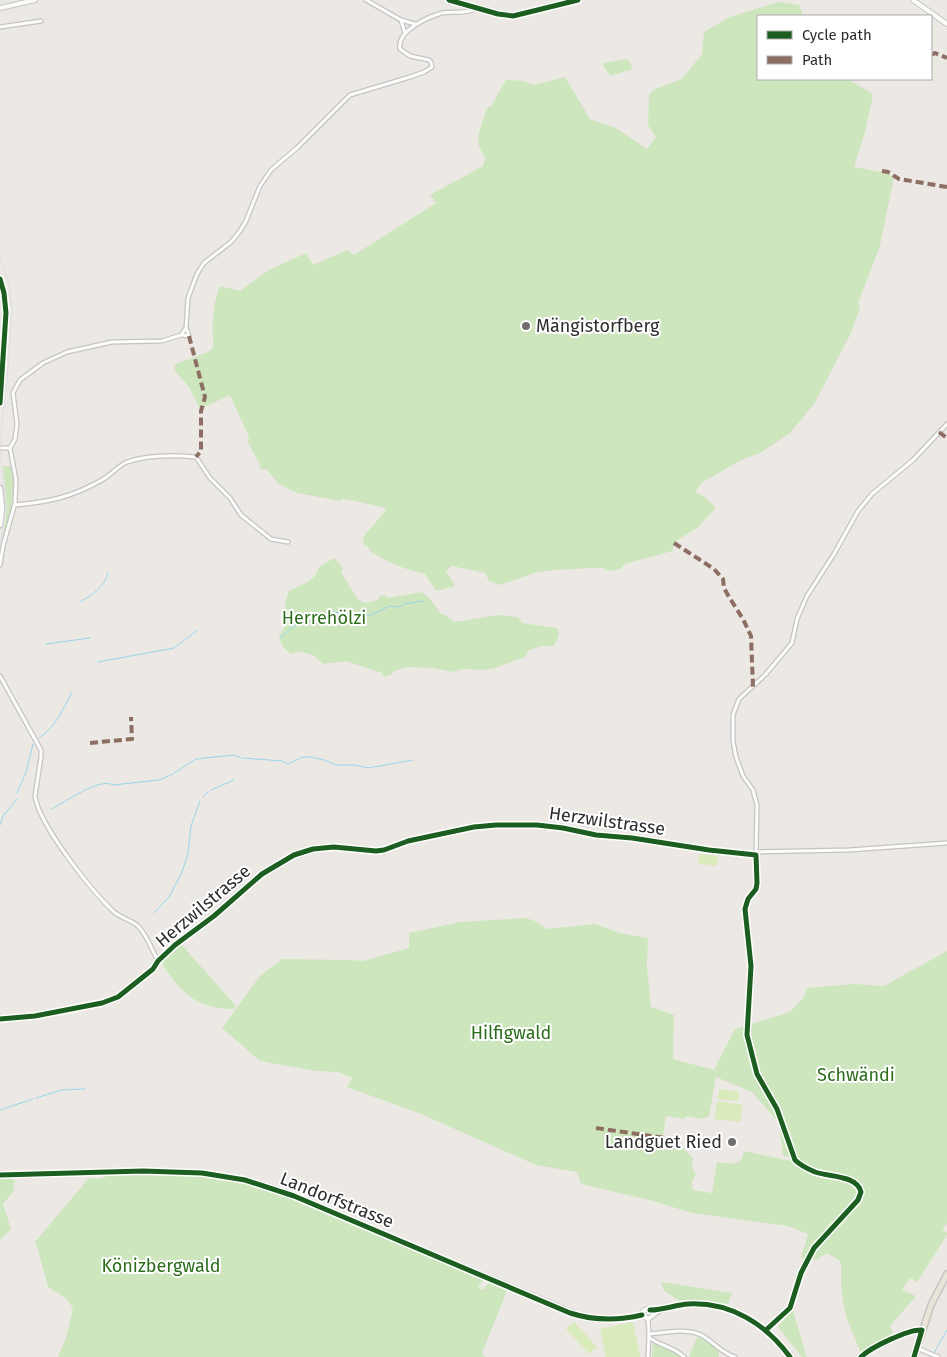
<svg xmlns="http://www.w3.org/2000/svg" width="947" height="1357" font-family="'Fira Sans',sans-serif">
	<style>
		.green { fill: #cee6be; fill-rule: evenodd }
		.pitch { fill: #d9eabb }
		.lines { fill: none; stroke-linecap: round; stroke-linejoin: round }
		.stream { stroke: #99d6ec; stroke-width: 1 }
		.minor-casing { stroke: #c5c4c5; stroke-width: 5.5 }
		.tertiary-casing { stroke: #c5c4c5; stroke-width: 6 }
		.secondary-casing { stroke: #c5c4c5; stroke-width: 7 }
		.primary-casing { stroke: #c6c5c4; stroke-width: 8 }
		.minor { stroke: #fcfcfb; stroke-width: 3 }
		.tertiary { stroke: #fcfcfb; stroke-width: 4 }
		.secondary { stroke: #fcfcfb; stroke-width: 4.5 }
		.primary { stroke: #e8e4d6; stroke-width: 5 }
		.rail { stroke: #dfdfe1; stroke-width: 1 }
		.quiet { stroke: #8d6e63; stroke-width: 4; stroke-dasharray: 8 4; stroke-linecap: butt }
		.cycleway-casing { stroke: #fff; stroke-width: 8 }
		.cycleway { stroke: #1b5e20; stroke-width: 5 }
		.poi-dot { fill: #706f6e; stroke: #fff; stroke-width: 2 }
		.labels { text-anchor: middle; stroke-width: 4; stroke-linejoin: round; paint-order: stroke }
		.poi-label { font-size: 18px; fill: #2e2e2e; stroke: #fff; text-anchor: start }
		.park-label { font-size: 18px; fill: #2c6e1b; stroke: #fff }
		.street-label { font-size: 18px; fill: #2e2e2e; stroke: #fff }
	</style>
	<rect width="100%" height="100%" fill="#ece8e4"/>
	<g class="green">
		<path d="M778,2l21,3 4,10 4,1h-49v63h89l24,14 2,2 -9,41 -10,31 32,6 8,4 -14,69 -22,57 2,5 -10,27 -36,69 -24,29 -30,20 -19,7 -38,22 -8,10 10,5 11,11 -19,20 -21,13 -4,10 -47,13 -5,5 -12,2 -5,-3h-11l-37,2 -18,2 -37,13 -11,-4 -4,-8 -33,-7 -6,5 9,15 -19,5 -11,-17c-20,-4 -37,-12 -55,-23l-1,-3 -6,-4 1,-8 22,-26 -1,-2c-14,-3 -27,-7 -42,-9l-3,2 -43,-8 -18,-9 -13,-15 -3,1 -4,-3 1,-3 -12,-21 1,-6 -19,-42 -30,14 -11,-22 -14,-16 -1,-5 4,-3 30,-11 5,-4c0,-24 -2,-39 7,-62l20,5 29,-21 37,-17 7,12 34,-15 7,5 82,-52 -6,-8 53,-29 2,-8 -6,-12 -1,-8 1,-6 8,-24 5,-3 6,-12 8,-13 19,1 1,1 8,3 31,-8 25,42 26,9 31,21 9,-12 -8,-12 1,-30 4,-5 28,-11 4,-4 17,-21 2,-22 26,-15z"/>
		<polygon points="627,59 631,64 632,69 611,76 603,66 604,63"/>
		<path d="M3,466h9c3,27 0,45 -8,70h-1l4,-29z"/>
		<path d="M334,558l9,10 -2,4 17,28 8,3 12,-3 2,-4 4,-1 5,3 32,-6c9,5 14,13 20,22l4,1 10,7 43,-7 20,2 4,6 35,5c4,7 0,12 -3,18h-12l-13,4 -4,7 -30,11 -13,2 -20,-1 -8,3 -20,-4 -27,-1 -13,4 -2,3 -8,3 -2,-4 -36,-12 -23,3 -10,-9 -15,-4 -5,3c-9,-3 -12,-10 -14,-18l7,-11 -1,-22 4,-12 17,-8 9,-7 4,-9z"/>
		<path d="M524,918l9,2 14,9 48,-5 25,9 28,5 -1,29 4,40 23,8 -1,44 41,11 21,-41 55,-17 13,-14 4,-10 47,-4 30,2 63,-35v272l-5,7 5,3v2l-30,47 -7,-4 -8,12 14,6 -26,30 4,9 -26,13 -7,5 -15,-36 -5,-29v-24l-2,-4 -12,-7 -11,7 -15,-2 7,-24 -20,-8 -96,-13 -39,-12 -72,-17 -4,-12 -41,-7 -115,-51 -74,-27 5,-9 -14,-6 -22,-1 -56,-10 -38,-33 37,-51 23,-18 68,1 13,1 46,-13v-15l51,-11zM716,1077l36,15 27,31 4,33 6,1 2,4 -47,-10c-2,16 -14,13 -27,11l-5,31 -19,-3 -1,-8 4,-8 -4,-7 1,-9 -18,-18 -12,-4 3,-20 19,3 1,-3 16,3 7,-3z"/>
		<path d="M180,943l56,63 -2,3c-29,0 -45,-9 -62,-31 -4,-6 -9,-11 -11,-17z"/>
		<path d="M174,1173l40,3 37,8 76,29 150,63 7,4 -6,6 2,3 4,1 1,-3 4,-4 18,8 -25,62 4,4h-428l8,-19 7,-29c-4,-11 -16,-16 -25,-22l-10,-37 -3,-8 54,-64 10,1 14,-5z"/>
		<polygon points="9,1176 15,1181 13,1192 3,1204 11,1229 0,1240 0,1177"/>
		<polygon points="661,1282 732,1293 728,1304 699,1300 680,1301 664,1291"/>
		<polygon points="792,1308 807,1357 802,1357 778,1327"/>
		<polygon points="698,1335 719,1350 719,1357 689,1357"/>
		<polygon points="653,1343 678,1354 682,1357 652,1357"/>
	</g>
	<g class="pitch">
		<polygon points="699,854 718,856 716,866 698,863"/>
		<polygon points="719,1089 739,1092 738,1101 718,1099"/>
		<polygon points="717,1101 743,1105 740,1122 715,1119"/>
		<polygon points="574,1322 597,1347 589,1354 566,1329"/>
		<polygon points="633,1322 640,1357 606,1357 600,1329"/>
	</g>
	<g class="lines">
		<g class="stream">
			<path d="M80,602c12,-7 25,-15 28,-29"/>
			<polyline points="280,638 295,625 312,621 330,612 364,615 371,615 390,606 399,607 404,604 423,601"/>
			<polyline points="46,644 90,638"/>
			<polyline points="98,662 174,648 198,630"/>
			<path d="M39,738c17,-11 24,-29 33,-46"/>
			<polyline points="243,758 282,761 288,764 303,757 311,757 324,760 336,765 355,765 368,768 413,760"/>
			<polyline points="211,790 234,780"/>
			<polyline points="17,793 26,772 33,744"/>
			<polyline points="203,797 208,792"/>
			<path d="M52,809c13,-7 48,-32 61,-24l46,-5 12,-5 25,-16 38,-4 7,3"/>
			<polyline points="0,825 3,816 17,799"/>
			<polyline points="154,913 169,897 182,872 188,854 191,826 200,801"/>
			<polyline points="36,1098 62,1090 85,1089"/>
			<polyline points="0,1110 33,1099"/>
			<polyline points="934,1353 947,1330"/>
			<polyline points="931,1357 932,1357"/>
		</g>
		<g class="minor-casing">
			<g id="minor">
				<polyline points="366,0 401,20 405,33"/>
				<polyline points="401,20 415,24"/>
				<polyline points="0,27 41,21"/>
				<polyline points="182,335 189,336 187,330"/>
				<polyline points="0,448 10,448"/>
				<path d="M15,505c34,-3 57,-8 87,-25 9,-5 16,-14 25,-18 21,-7 48,-7 69,-5l14,21 20,20 11,17 30,24 17,3"/>
				<path d="M0,565l3,-19 12,-43 1,-23 -6,-32 5,-9 2,-15 -4,-31 7,-13 23,-17 24,-11 45,-10 50,-1 19,-6 5,-7 2,-30 9,-24 7,-11 27,-21 9,-11 6,-10 14,-35 11,-16 27,-23 52,-52 60,-18 14,-5 8,-5 -1,-5 -2,-2 -19,-4 -10,-7c-4,-18 28,-32 42,-36 10,-2 21,1 31,-3l2,-3"/>
				<path d="M0,676l41,74v7l-6,39c4,29 56,94 78,115 7,7 19,9 26,16 8,9 13,23 19,34"/>
				<polyline points="756,852 849,850 947,843"/>
				<polyline points="0,1019 35,1016 102,1003 118,997 153,969 158,961 175,945 214,916 262,874 294,855 313,849 334,847 376,851 384,850 408,841 474,827 496,825 537,825 563,828 596,835 632,838 709,850 756,855"/>
				<polyline points="648,1319 649,1334 648,1357"/>
				<path d="M766,1330l24,-22 11,-35 13,-25 44,-48 3,-8c-4,-17 -32,-15 -46,-20 -7,-3 -15,-7 -20,-12l-18,-51 -20,-35 -10,-39 4,-69 -6,-57 3,-10 8,-10 1,-6 -1,-28 1,-50 -4,-15 -10,-14 -7,-19 -3,-16v-26l6,-16 26,-24 27,-32 5,-24 10,-23 27,-42 24,-43 14,-17 41,-34 34,-36"/>
				<path d="M649,1334c16,-1 40,-7 54,2 11,7 19,17 32,21"/>
				<path d="M649,1337c10,9 26,10 35,20"/>
				<polyline points="917,1348 938,1357"/>
			</g>
		</g>
		<g class="tertiary-casing">
			<g id="tertiary">
				<polyline points="449,0 498,14 513,16 578,0"/>
				<polyline points="913,0 947,24"/>
				<polyline points="0,8 35,0"/>
				<path d="M0,1175l143,-4 59,2 43,7 49,16 285,119c22,6 41,6 63,0l6,4 12,-9"/>
				<path d="M642,1315l1,-4c5,-4 12,0 18,-1 9,-2 18,-5 27,-6 43,-3 78,20 102,53"/>
			</g>
		</g>
		<g class="secondary-casing">
			<g id="secondary">
				<polyline points="0,279 4,293 6,313 0,403"/>
				<polyline points="0,488 2,508 0,525"/>
				<path d="M861,1357c10,-10 48,-28 61,-27"/>
			</g>
		</g>
		<g class="primary-casing">
			<polyline id="primary" points="914,1357 931,1305 947,1274"/>
		</g>
		<use href="#minor" class="minor"/>
		<use href="#tertiary" class="tertiary"/>
		<use href="#secondary" class="secondary"/>
		<use href="#primary" class="primary"/>
		<polyline class="rail" points="0,256 9,285 12,310 8,370 1,433 1,458 6,507 0,545"/>
		<g class="quiet">
			<polyline points="931,55 935,53 947,58"/>
			<polyline points="882,171 888,172 899,179 947,187"/>
			<polyline points="189,336 205,397 201,411 201,451 196,457"/>
			<polyline points="939,432 947,438"/>
			<polyline points="674,543 714,569 723,579 724,588 729,597 743,619 751,636 753,687"/>
			<polyline points="90,743 132,739 131,717"/>
			<polyline points="596,1128 679,1140"/>
		</g>
		<g class="cycleway-casing">
			<g id="cycleway">
				<polyline points="449,0 498,14 513,16 578,0"/>
				<polyline points="0,279 4,293 6,313 0,403"/>
				<path d="M0,1019l35,-3 67,-13 16,-6 35,-28 5,-8 17,-16 39,-29 48,-42 32,-19 19,-6 21,-2 42,4 8,-1 24,-9 66,-14 22,-2h41l26,3 33,7 36,3 77,12 47,5 1,28 -1,6 -8,10 -3,10 6,57 -4,69 10,39 20,35 18,51c5,5 13,9 20,12 14,5 42,3 46,20l-3,8 -44,48 -13,25 -11,35 -24,22"/>
				<path d="M0,1175l143,-4 59,2 43,7 49,16 276,117c25,8 47,8 72,2"/>
				<path d="M650,1310c13,0 25,-5 38,-6 43,-2 78,20 102,53"/>
				<path d="M861,1357c10,-10 48,-28 61,-27l-8,27"/>
			</g>
		</g>
		<use href="#cycleway" class="cycleway"/>
	</g>
	<g class="poi-dot">
		<circle cx="526" cy="326" r="5"/>
		<circle cx="732" cy="1142" r="5"/>
	</g>
	<g class="labels">
		<g class="poi-label">
			<text x="536" y="332">Mängistorfberg</text>
			<text x="722" y="1148" text-anchor="end">Landguet Ried</text>
		</g>
		<g class="park-label">
			<text x="324" y="624">Herrehölzi</text>
			<text x="511" y="1039">Hilfigwald</text>
			<text x="856" y="1081">Schwändi</text>
			<text x="161" y="1272">Könizbergwald</text>
		</g>
		<g class="street-label">
			<text transform="translate(607 821) rotate(8)" y="6">Herzwilstrasse</text>
			<text transform="translate(203 906) rotate(-40)" y="6">Herzwilstrasse</text>
			<text transform="translate(337 1200) rotate(22)" y="6">Landorfstrasse</text>
		</g>
	</g>
	<rect x="757" y="15" width="175" height="65" fill="#ffffff" stroke="#ababab"/>
	<rect x="767" y="31" width="25" height="8" fill="#1b5e20" stroke="#ababab"/>
	<text x="802" y="40" font-size="15" fill="#2e2e2e">Cycle path</text>
	<rect x="767" y="56" width="25" height="8" fill="#8d6e63" stroke="#ababab"/>
	<text x="802" y="65" font-size="15" fill="#2e2e2e">Path</text>
</svg>
